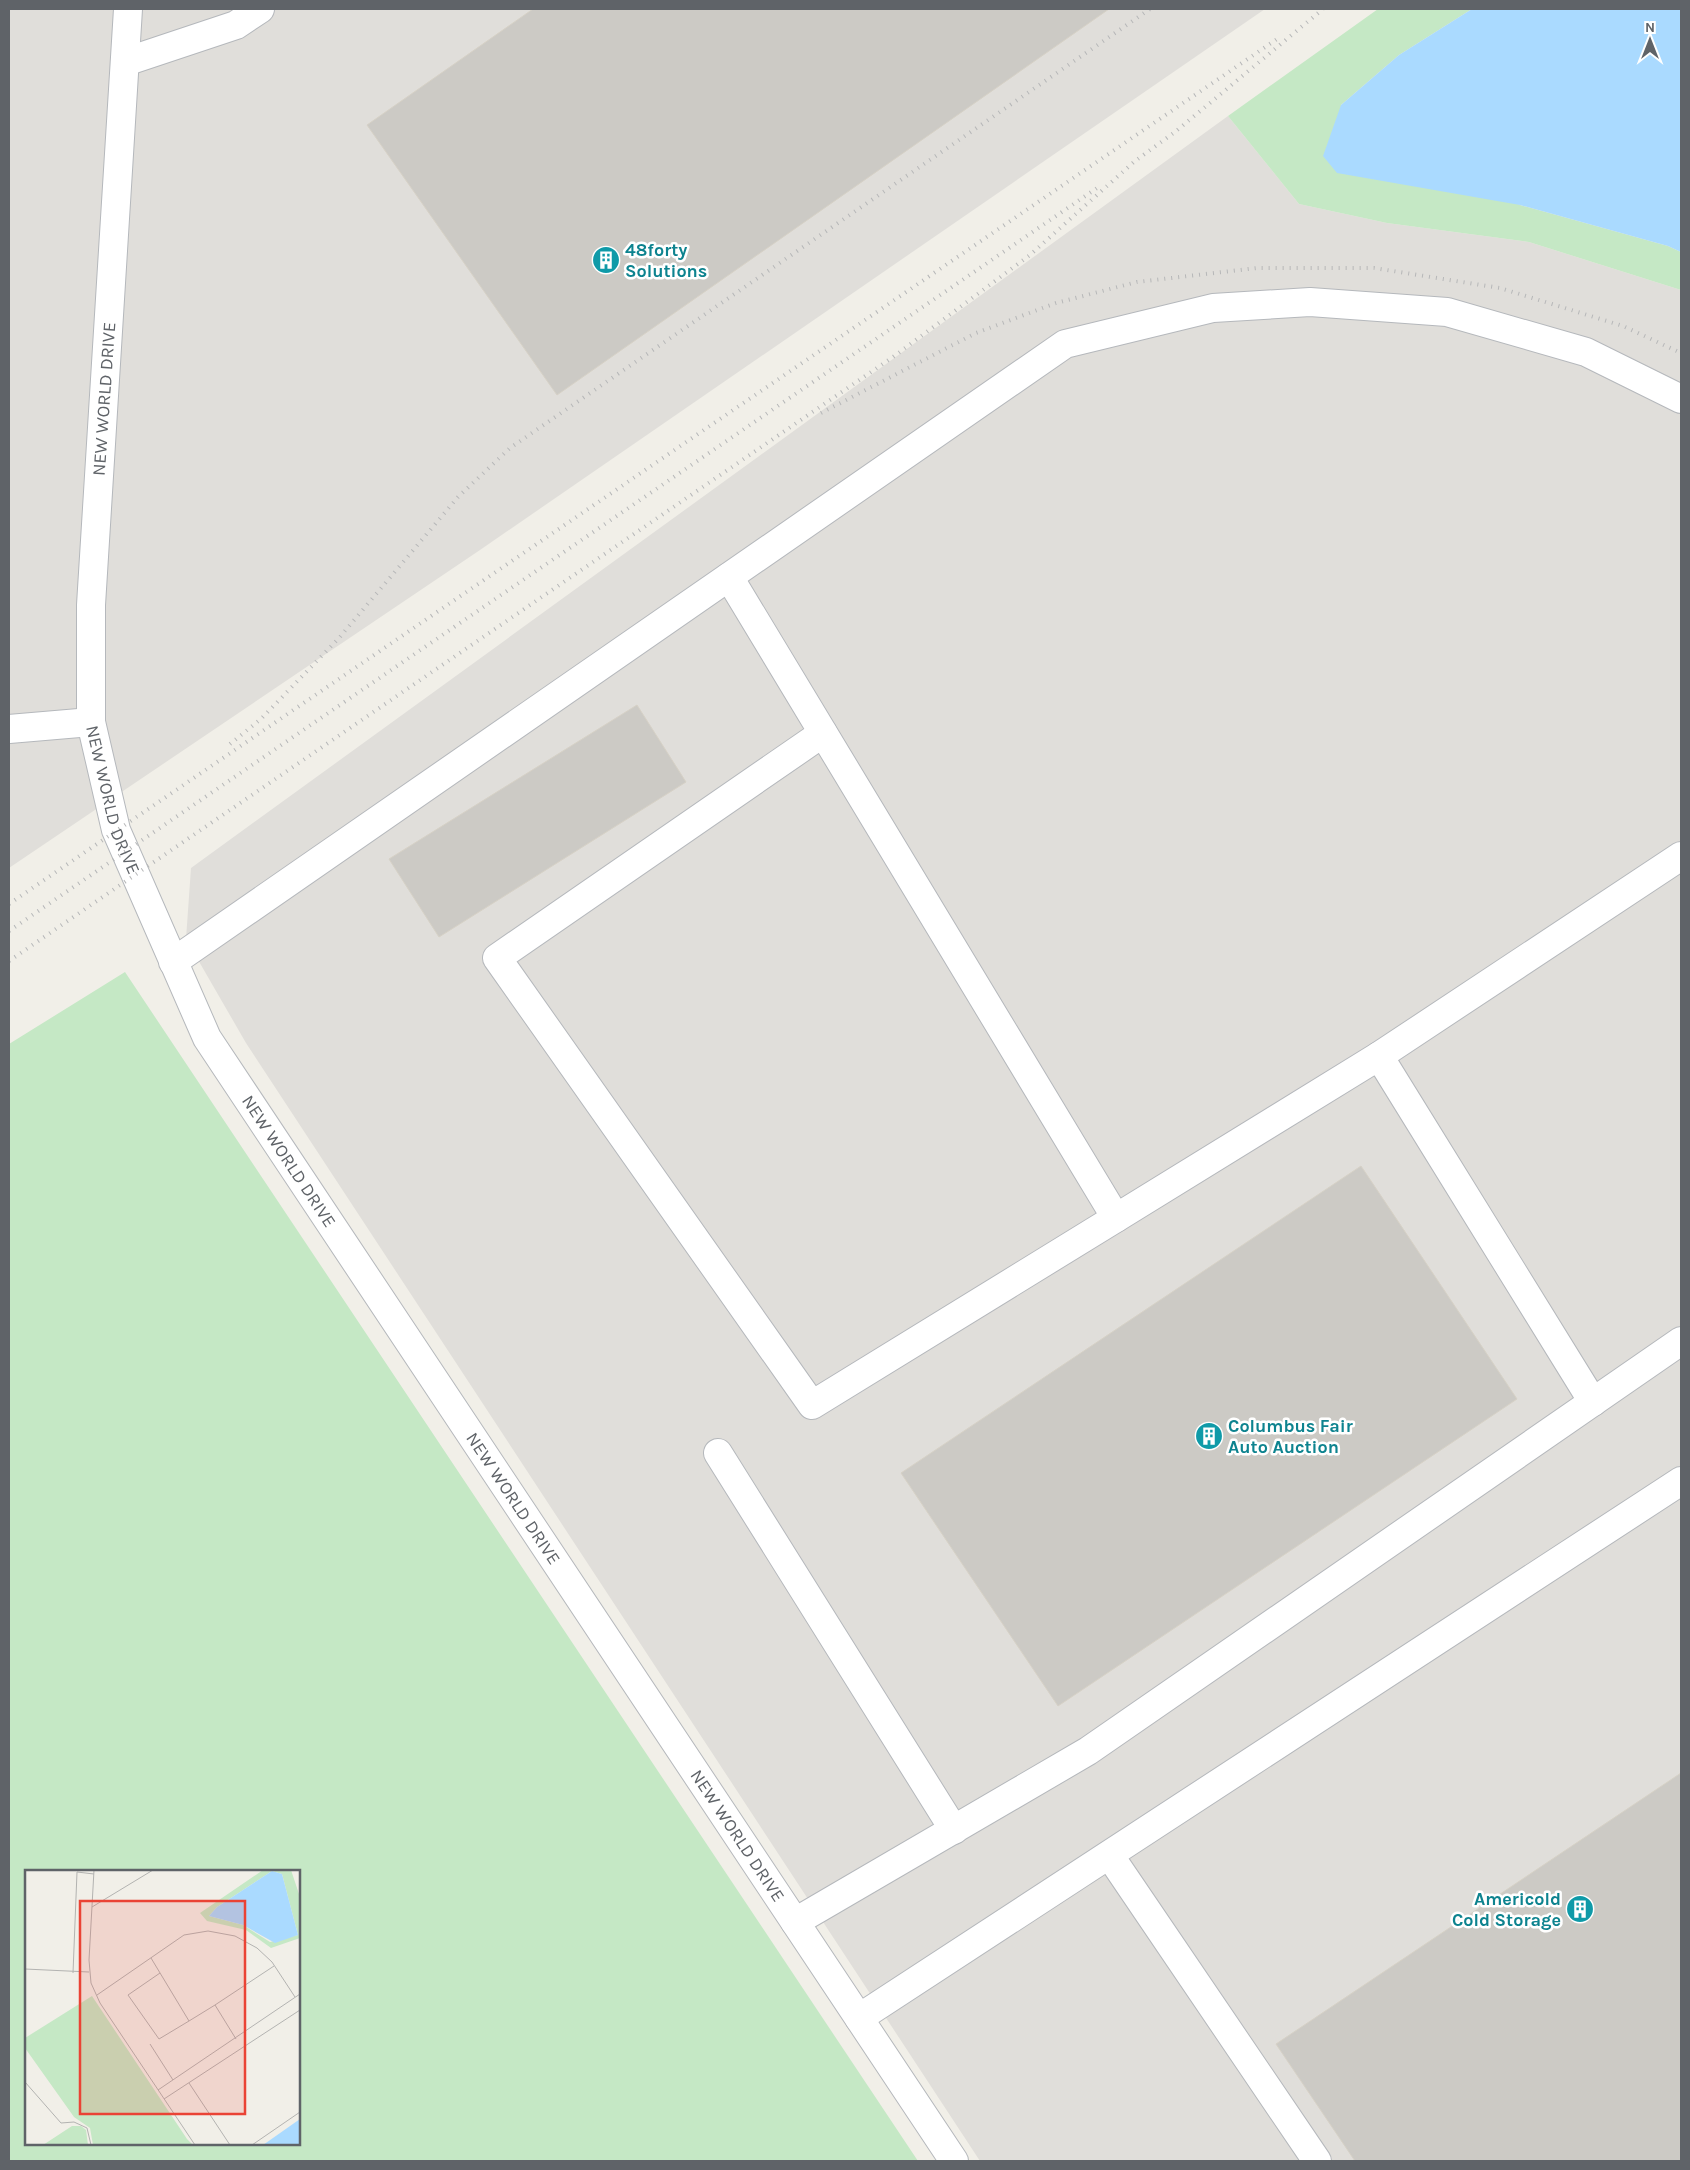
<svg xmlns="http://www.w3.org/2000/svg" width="1690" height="2170" font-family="Karla,sans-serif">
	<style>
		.industrial { fill: #e0deda }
		.green { fill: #c5e8c5; fill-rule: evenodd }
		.water { fill: #aadaff }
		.building { fill: #cccac5; stroke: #d6d1c6 }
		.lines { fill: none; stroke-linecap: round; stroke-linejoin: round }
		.minor-casing { stroke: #b5b8bc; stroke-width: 30 }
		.minor { stroke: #fff; stroke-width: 28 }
		.rail { stroke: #b6b7b8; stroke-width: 4; stroke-dasharray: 1 6; stroke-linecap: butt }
		.labels { text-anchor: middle; stroke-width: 5; stroke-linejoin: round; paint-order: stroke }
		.culture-label { font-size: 18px; font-weight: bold; fill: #0d838f; stroke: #fff; text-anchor: start }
		.street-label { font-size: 18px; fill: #5f6368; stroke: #fff }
		.inset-road { fill: none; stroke: #b3b3b1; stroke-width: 1 }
		.view { fill: #ea4335; fill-opacity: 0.15; stroke: #ea4335; stroke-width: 2.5 }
		.inset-edge { fill: none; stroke: #5f6368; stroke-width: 2.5 }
	</style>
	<rect width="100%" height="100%" fill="#f1efe8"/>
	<g class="industrial">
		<polygon points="9,9 1265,9 480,550 9,868"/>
		<polygon points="1228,116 1299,204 1387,223 1529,242 1681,290 1681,2161 980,2161 246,1043 186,939 191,868"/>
	</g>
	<g class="green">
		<polygon points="1378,9 1472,9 1399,55 1341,105 1520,205 1668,246 1681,252 1681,290 1529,242 1387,223 1299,204 1228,116"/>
		<path d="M125,972l793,1189h-909v-1117zM299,1871v273h-273v-273z"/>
	</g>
	<polygon class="water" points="1472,9 1681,9 1681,252 1668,246 1520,205 1337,173 1323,156 1341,105 1399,55"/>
	<g class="building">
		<polygon points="533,9 1109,9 557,395 367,125"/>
		<polygon points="637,705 686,782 439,937 389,859"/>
		<polygon points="1361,1166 1517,1399 1058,1706 901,1473"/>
		<polygon points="1681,1773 1681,2161 1355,2161 1276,2044"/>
	</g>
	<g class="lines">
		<g class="minor-casing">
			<g id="minor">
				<path id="s1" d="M128,9l-37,596v117l25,108 91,208 747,1123"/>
				<polyline points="125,62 236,25 260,9"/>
				<polyline points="729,577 1116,1218 1379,1056 1593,1402"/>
				<polyline points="9,729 91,722"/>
				<polyline points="823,733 497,958 812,1405 1116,1218"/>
				<polyline points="173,962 1065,344 1213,308 1310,302 1447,312 1586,352 1681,399"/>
				<polyline points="1379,1056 1681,856"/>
				<polyline points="718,1453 954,1830"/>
				<polyline points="1110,1856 1317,2161"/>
				<polyline points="795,1922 1088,1751 1681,1341"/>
				<polyline points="859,2018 1681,1481"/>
			</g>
		</g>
		<use href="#minor" class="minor"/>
		<g class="rail">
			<polyline points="821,413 976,333 1056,303 1137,282 1257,268 1374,268 1500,288 1623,326 1681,353"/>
			<polyline points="230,744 261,719 339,638 458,497 510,448 1150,9"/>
			<polyline points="9,904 1277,39"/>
			<polyline points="9,931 1097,188"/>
			<polyline points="9,961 893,357 1030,255 1135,161 1175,132 1323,9"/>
		</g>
	</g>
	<defs>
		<g id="building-disc" transform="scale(1.4375)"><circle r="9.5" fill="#0f9aa8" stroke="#fff"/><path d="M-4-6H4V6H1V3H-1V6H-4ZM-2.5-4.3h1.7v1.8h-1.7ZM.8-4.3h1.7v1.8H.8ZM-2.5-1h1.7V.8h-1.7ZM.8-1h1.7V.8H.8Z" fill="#fff"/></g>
	</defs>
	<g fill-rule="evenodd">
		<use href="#building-disc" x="606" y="260"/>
		<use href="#building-disc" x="1209" y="1436"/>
		<use href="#building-disc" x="1580" y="1909"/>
	</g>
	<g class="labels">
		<g class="culture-label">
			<text x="625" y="256">48forty<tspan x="625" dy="21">Solutions</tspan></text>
			<text x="1228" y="1432">Columbus Fair<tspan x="1228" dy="21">Auto Auction</tspan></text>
			<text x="1561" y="1905" text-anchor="end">Americold<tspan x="1561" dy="21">Cold Storage</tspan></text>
		</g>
		<g class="street-label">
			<text transform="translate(104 399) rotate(-86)" y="6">NEW WORLD DRIVE</text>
			<text dy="6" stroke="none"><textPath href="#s1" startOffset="795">NEW WORLD DRIVE</textPath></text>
			<text dy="6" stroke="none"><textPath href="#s1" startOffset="1200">NEW WORLD DRIVE</textPath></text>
			<text dy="6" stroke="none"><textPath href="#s1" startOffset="1605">NEW WORLD DRIVE</textPath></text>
			<text dy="6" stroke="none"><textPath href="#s1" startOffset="2010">NEW WORLD DRIVE</textPath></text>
		</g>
	</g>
	<g transform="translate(25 1870)">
		<rect width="275" height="275" fill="#f1efe8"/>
		<path d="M238,0h28l9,27v41l-29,10 -25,-18 -39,-9 -7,-8zM247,1l10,3 16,61 -28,7 -27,-17 -34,-9 8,-9zM67,126l95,143 6,6h-100l-3,-17 -16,-11 -49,-69v-10zM47,256h9l5,4 2,15h-45z" fill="#c5e8c5" fill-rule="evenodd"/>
		<path d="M247,1l10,3 16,61 -23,8 -32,-18 -34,-9 8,-9zM275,249v26h-37z" fill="#aadaff"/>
		<path class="inset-road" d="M69,0l-5,90 2,23 9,20 95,142M67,37l61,-37M126,88l38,63 26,-16 21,34M0,99l64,3M48,103l4,-101 17,2M135,103l-32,22 31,44 30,-18M72,125l87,-60 24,-4 27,5 22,12 15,14 23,35M190,135l59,-39M125,174l23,36M0,212l36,41 13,-1 13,6 4,17M164,213l41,62M133,220l142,-96M139,229l136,-89M227,275l48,-33"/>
		<path class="view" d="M55,31h165v213h-165z"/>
		<rect width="275" height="275" class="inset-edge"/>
	</g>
	<rect width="1690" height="2170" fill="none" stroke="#5f6368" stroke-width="20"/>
	<g transform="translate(1650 40)" stroke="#ffffff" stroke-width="4" paint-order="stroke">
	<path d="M0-4L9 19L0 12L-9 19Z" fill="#5f6368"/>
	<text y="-8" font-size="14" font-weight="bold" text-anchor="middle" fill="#5f6368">N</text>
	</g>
</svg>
